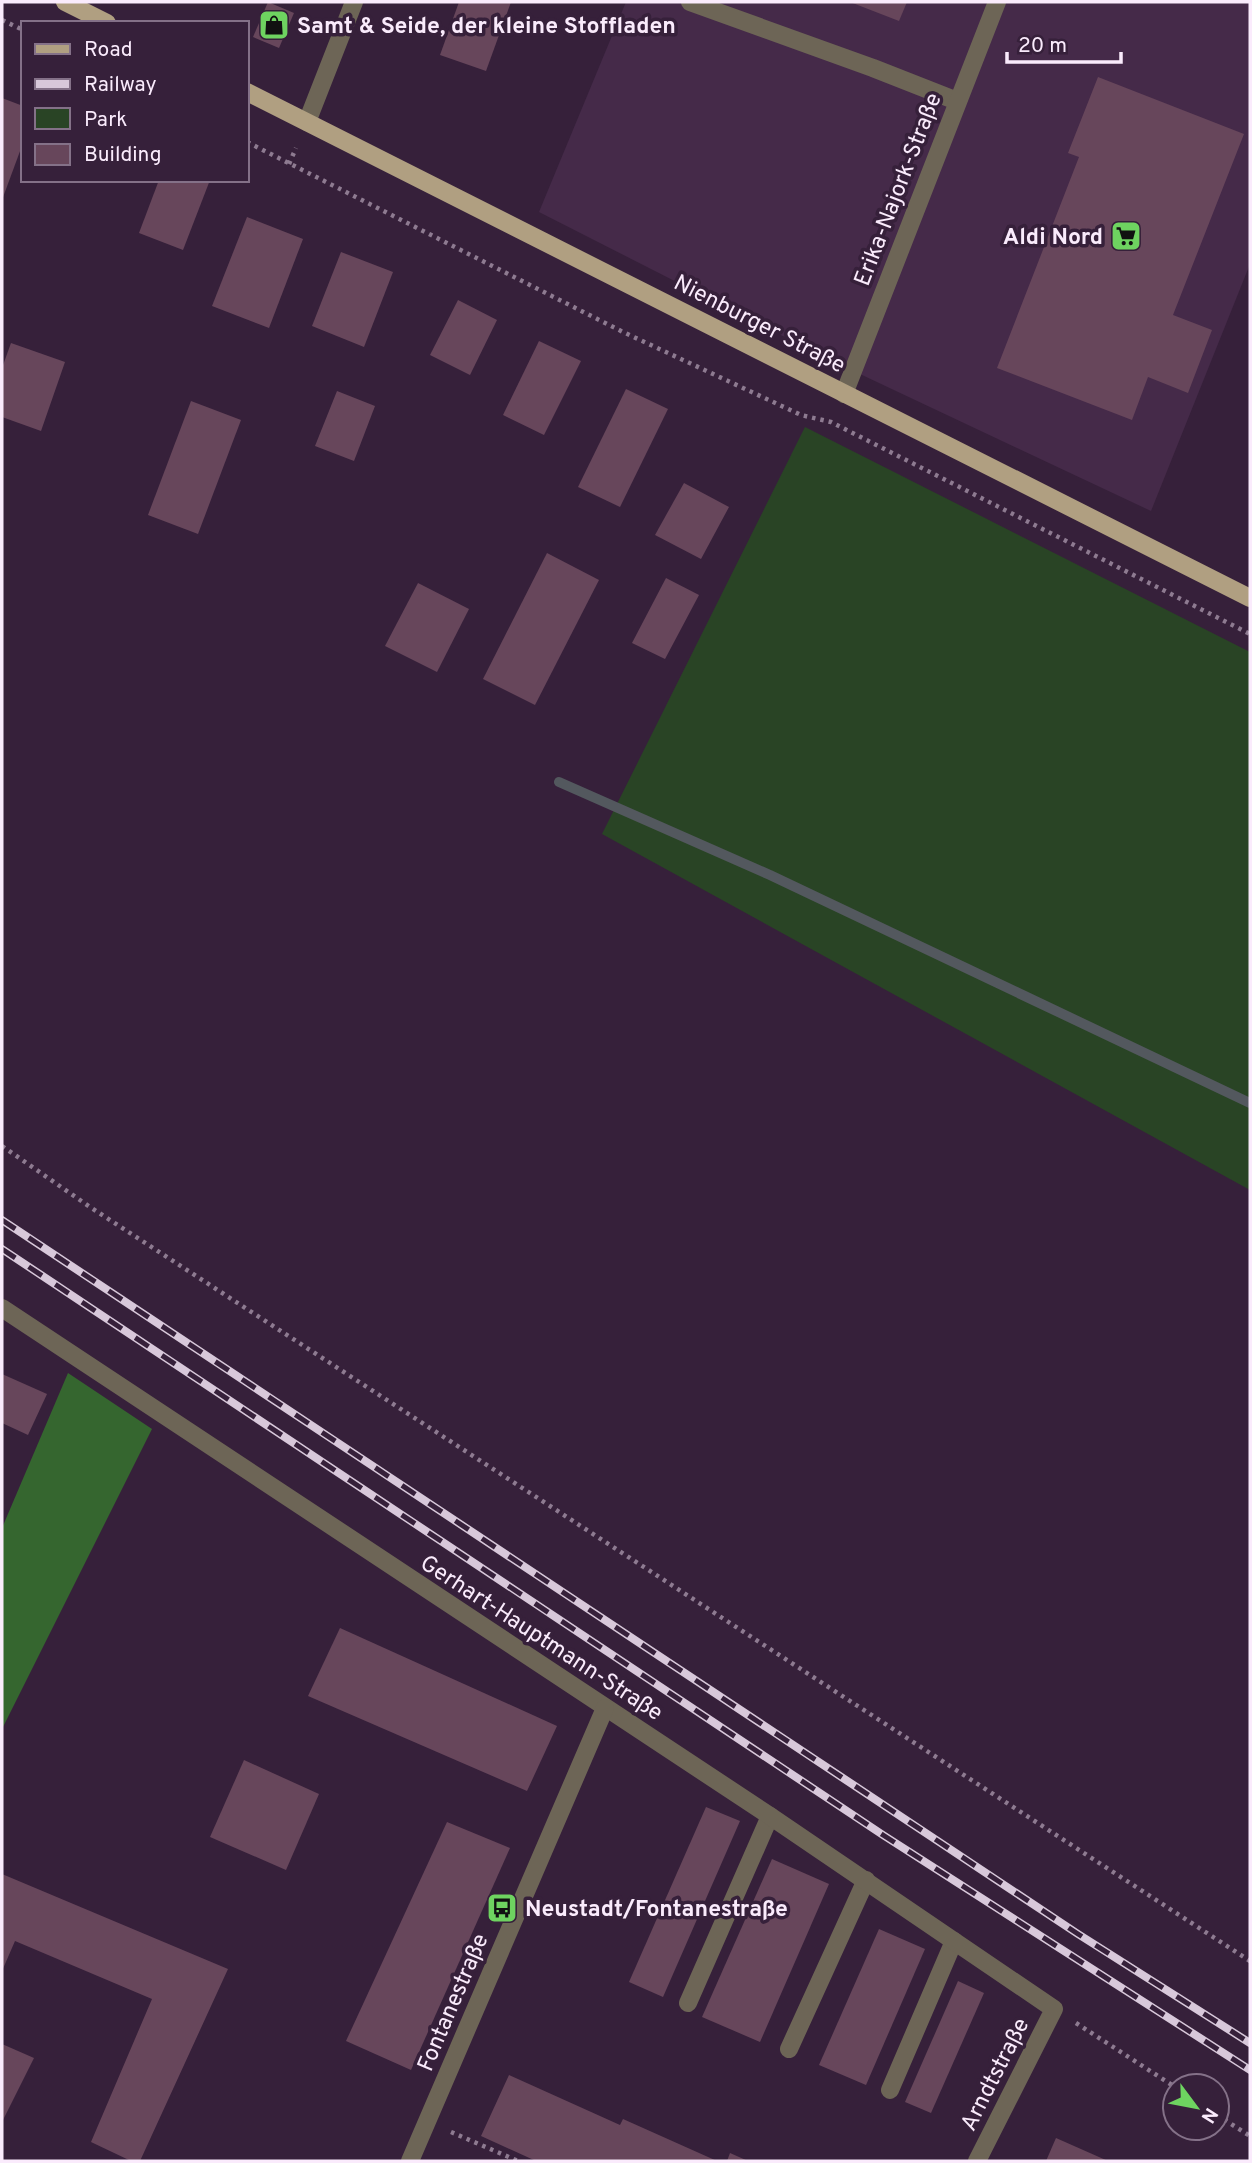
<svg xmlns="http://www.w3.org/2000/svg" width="1252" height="2163" font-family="Overpass,sans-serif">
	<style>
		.built { fill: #452a49 }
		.green { fill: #294425 }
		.forest { fill: #35662f }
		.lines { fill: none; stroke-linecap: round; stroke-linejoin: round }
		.stream { stroke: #53585e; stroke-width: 10 }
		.building { fill: #67465b }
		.path { stroke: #8e7b91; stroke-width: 4.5; stroke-dasharray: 3.5 5; stroke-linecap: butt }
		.lane { stroke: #6d6556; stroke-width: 18 }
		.street { stroke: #6d6556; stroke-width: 18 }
		.primary { stroke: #b09f81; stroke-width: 18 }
		.rail-casing { stroke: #d8c8da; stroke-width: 8 }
		.rail { stroke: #36203a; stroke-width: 5; stroke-dasharray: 16; stroke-linecap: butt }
		.labels { text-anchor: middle; stroke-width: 7; stroke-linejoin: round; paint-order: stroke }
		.poi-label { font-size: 23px; font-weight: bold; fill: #faebfc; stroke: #36203a; text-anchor: start }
		.street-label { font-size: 23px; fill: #faebfc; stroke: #36203a }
	</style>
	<rect width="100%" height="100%" fill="#36203a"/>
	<polygon class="built" points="626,2 1250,2 1250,264 1151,511 826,358 539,212"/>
	<polygon class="green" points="805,427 1250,652 1250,1190 602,834"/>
	<polygon class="forest" points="68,1373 152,1429 2,1729 2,1528"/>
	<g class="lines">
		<polyline class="stream" points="559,782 770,875 1250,1103"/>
	</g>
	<g class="building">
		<polygon points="268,2 294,13 279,48 253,37"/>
		<polygon points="459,2 511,2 486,71 440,55"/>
		<polygon points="850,2 907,2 899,21"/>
		<polygon points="1098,77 1244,134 1173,315 1212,330 1188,393 1148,377 1132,420 997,368 1079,157 1068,153"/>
		<polygon points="2,98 23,106 23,143 2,200"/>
		<polygon points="159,180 210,180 183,250 139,233"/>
		<polygon points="247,217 303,239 269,328 212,306"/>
		<polygon points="341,252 393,272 364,347 312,326"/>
		<polygon points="458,300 497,320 470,375 430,355"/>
		<polygon points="539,341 581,361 544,435 503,415"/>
		<polygon points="11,343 65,362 41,431 2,417 2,368"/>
		<polygon points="626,389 668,409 620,507 578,487"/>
		<polygon points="337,391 375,406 354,461 315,446"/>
		<polygon points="191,401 241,420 198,534 148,515"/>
		<polygon points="684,483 729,507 701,559 655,535"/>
		<polygon points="547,553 599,580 535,705 483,679"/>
		<polygon points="666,578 699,595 665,659 632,643"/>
		<polygon points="418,583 469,609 437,672 385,646"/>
		<polygon points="2,1374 47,1394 28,1435 2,1423"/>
		<polygon points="340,1628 557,1726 527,1791 308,1696"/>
		<polygon points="244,1760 319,1794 286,1870 210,1837"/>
		<polygon points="706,1807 740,1821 663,1997 629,1982"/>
		<polygon points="447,1822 510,1848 411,2070 346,2041"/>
		<polygon points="772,1859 829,1884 760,2042 702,2017"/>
		<polygon points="2,1874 228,1969 140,2161 131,2161 91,2142 152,1999 15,1941 2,1971"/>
		<polygon points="879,1929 925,1949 866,2085 819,2065"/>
		<polygon points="958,1981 984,1993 931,2113 905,2102"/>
		<polygon points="2,2044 34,2058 2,2122"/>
		<polygon points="509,2075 620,2125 623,2119 717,2161 536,2161 481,2136"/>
		<polygon points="1056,2138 1108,2161 1046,2161"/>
		<polygon points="730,2153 748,2161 727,2161"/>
	</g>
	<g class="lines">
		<g class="path">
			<polyline points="2,20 23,30"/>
			<polyline points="247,142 623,332 801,415 831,422 1250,634"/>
			<polyline points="289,164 296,148"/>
			<polyline points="2,1146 90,1207 1250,1961"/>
			<polyline points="1076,2023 1175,2087"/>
			<polyline points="1217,2115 1250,2136"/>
			<polyline points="451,2132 518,2161"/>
		</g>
		<g class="lane">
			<polyline points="690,2 873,68 957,101"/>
			<polyline points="688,2003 770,1816"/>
			<polyline points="789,2049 866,1880"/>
			<polyline points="890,2090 954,1941"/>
		</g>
		<g class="street">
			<polyline points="307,122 354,2"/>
			<polyline points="844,394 997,2"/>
			<polyline points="2,1308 770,1816 1054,2009 977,2161"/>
			<polyline points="410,2161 605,1708"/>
		</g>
		<g class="primary">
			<polyline points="65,2 107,23"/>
			<polyline points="247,92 1250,598"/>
		</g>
		<g class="rail-casing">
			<g id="rail">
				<polyline points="2,1220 1078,1934 1250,2043"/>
				<polyline points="2,1249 883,1835 1250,2070"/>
			</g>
		</g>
		<use href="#rail" class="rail"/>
	</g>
	<defs>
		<g id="shop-square" transform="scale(1.575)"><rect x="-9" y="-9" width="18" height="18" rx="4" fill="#6ed360" stroke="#36203a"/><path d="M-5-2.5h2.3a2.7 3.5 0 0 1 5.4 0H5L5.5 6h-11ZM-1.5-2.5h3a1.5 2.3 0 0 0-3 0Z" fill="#111"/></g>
		<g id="supermarket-square" transform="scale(1.575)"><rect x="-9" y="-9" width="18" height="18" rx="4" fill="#6ed360" stroke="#36203a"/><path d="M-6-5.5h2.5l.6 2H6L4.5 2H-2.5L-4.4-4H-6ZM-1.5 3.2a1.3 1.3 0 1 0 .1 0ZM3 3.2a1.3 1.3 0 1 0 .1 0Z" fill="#111"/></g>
		<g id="bus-square" transform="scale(1.575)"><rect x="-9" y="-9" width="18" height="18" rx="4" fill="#6ed360" stroke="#36203a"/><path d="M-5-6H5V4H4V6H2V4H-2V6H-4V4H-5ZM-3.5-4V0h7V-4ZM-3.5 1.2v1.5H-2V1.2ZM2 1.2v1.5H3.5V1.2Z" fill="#111"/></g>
	</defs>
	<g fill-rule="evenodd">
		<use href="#shop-square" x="274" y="25"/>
		<use href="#supermarket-square" x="1126" y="236"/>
		<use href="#bus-square" x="502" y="1908"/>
	</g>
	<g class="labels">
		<g class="poi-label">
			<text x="297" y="33">Samt &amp; Seide, der kleine Stoffladen</text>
			<text x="1103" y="244" text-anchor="end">Aldi Nord</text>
			<text x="525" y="1916">Neustadt/Fontanestraße</text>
		</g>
		<g class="street-label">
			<text transform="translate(897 189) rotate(-69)" y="8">Erika-Najork-Straße</text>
			<text transform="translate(760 323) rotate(27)" y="8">Nienburger Straße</text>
			<text transform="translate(542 1637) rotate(33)" y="8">Gerhart-Hauptmann-Straße</text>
			<text transform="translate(452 2002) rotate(-67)" y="8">Fontanestraße</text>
			<text transform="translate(994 2074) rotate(-63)" y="8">Arndtstraße</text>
		</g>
	</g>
	<rect width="1252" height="2163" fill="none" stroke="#faebfc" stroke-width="7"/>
	<rect x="21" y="21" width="228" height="161" fill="#36203a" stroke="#847188" stroke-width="2"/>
	<rect x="35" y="44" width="35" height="10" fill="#b09f81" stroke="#847188" stroke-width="2"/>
	<text x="84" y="56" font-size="21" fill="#faebfc">Road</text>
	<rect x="35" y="79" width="35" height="10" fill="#d8c8da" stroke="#847188" stroke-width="2"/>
	<text x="84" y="91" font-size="21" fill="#faebfc">Railway</text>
	<rect x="35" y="108" width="35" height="21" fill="#294425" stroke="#847188" stroke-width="2"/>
	<text x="84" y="126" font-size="21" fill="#faebfc">Park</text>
	<rect x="35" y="144" width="35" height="21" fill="#67465b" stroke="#847188" stroke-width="2"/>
	<text x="84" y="161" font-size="21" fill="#faebfc">Building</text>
	<g transform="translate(1196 2107) rotate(122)"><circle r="33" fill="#36203a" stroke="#847188" stroke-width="2"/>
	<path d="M0-5L12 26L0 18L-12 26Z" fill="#6ed360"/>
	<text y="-10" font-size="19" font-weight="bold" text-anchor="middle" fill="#faebfc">N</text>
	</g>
	<path d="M1007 52v10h114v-10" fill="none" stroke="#faebfc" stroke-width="3.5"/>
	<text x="1018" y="52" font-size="21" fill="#faebfc" stroke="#36203a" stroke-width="5" paint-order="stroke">20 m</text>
</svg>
